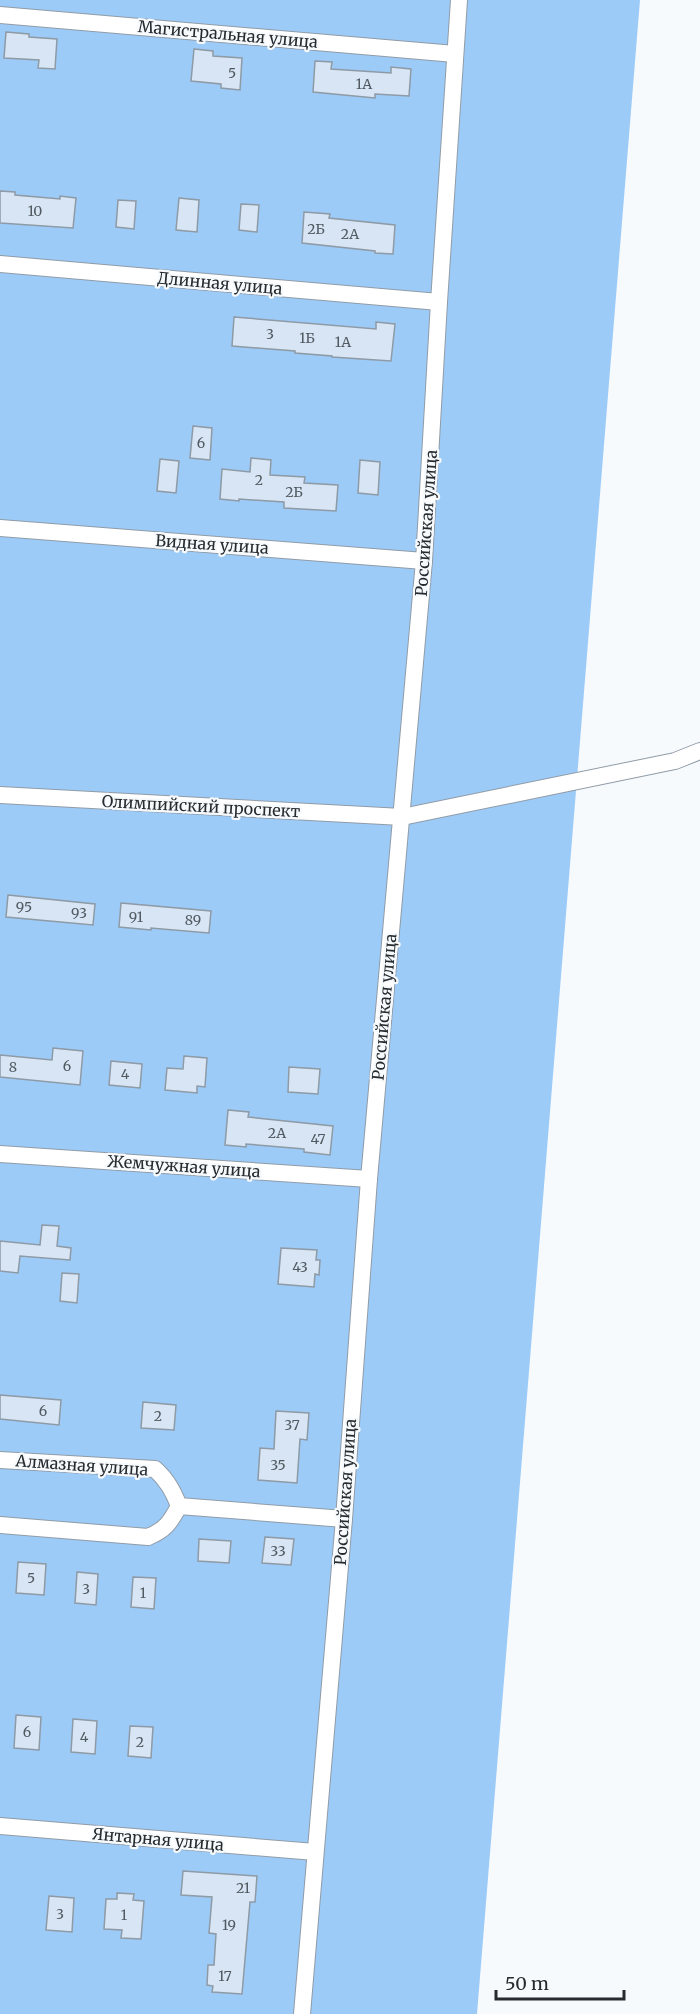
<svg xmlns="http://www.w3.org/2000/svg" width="700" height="2014" font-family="Merriweather,serif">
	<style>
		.green { fill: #9dcbf8 }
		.building { fill: #d7e5f4; stroke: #8e9aa5; stroke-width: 1.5 }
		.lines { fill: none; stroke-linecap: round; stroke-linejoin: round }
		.street-casing { stroke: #909ca8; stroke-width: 18 }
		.street { stroke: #fff; stroke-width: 16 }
		.labels { text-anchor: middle; stroke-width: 4.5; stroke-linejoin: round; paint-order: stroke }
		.number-label { font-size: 14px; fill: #525a61 }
		.street-label { font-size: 16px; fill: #262b30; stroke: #f7fafc }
	</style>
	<rect width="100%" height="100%" fill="#f7fafc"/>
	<polygon class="green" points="0,0 640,0 477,2014 0,2014"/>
	<g class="building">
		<polygon points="6,32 29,34 29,37 57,39 55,69 38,68 39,60 4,58"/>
		<polygon points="194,49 213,51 213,56 242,58 240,90 221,88 221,84 191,81"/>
		<polygon points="315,61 332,62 331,69 391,73 391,67 411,69 409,96 375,94 375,98 313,92"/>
		<polygon points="0,191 15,192 15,195 60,199 60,196 76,198 73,228 0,223"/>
		<polygon points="179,198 199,200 197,232 176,230"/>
		<polygon points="118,200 136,201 134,229 116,227"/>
		<polygon points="241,204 259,205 257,232 239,230"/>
		<polygon points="304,212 330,214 329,218 395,225 393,254 375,253 375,251 302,243"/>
		<polygon points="234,317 376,329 376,322 395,324 391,361 332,357 332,356 295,353 295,351 232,346"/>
		<polygon points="193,426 212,428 210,460 190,458"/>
		<polygon points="251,458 271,460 270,475 305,477 304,483 338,485 336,511 284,508 284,502 239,499 239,501 220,499 222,469 250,472"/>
		<polygon points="160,459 179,461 176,493 157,491"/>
		<polygon points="360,460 380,462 378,495 358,493"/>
		<polygon points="8,895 95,904 93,925 6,917"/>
		<polygon points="121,903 211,911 209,933 151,928 151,930 119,927"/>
		<polygon points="53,1048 83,1051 80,1085 0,1077 0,1055 52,1060"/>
		<polygon points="184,1056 207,1058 205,1087 197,1086 197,1093 165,1090 167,1068 183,1069"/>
		<polygon points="111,1061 142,1064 140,1088 109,1085"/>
		<polygon points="289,1067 320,1069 318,1094 288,1092"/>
		<polygon points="228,1110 249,1112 248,1117 333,1126 330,1155 304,1152 304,1149 246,1144 246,1147 225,1145"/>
		<polygon points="42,1225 59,1226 57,1246 71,1248 70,1260 20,1256 18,1273 0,1271 0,1241 40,1245"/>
		<polygon points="281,1248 317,1250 316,1260 320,1260 319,1275 315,1274 314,1287 278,1284"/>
		<polygon points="62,1273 79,1274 77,1303 60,1301"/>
		<polygon points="0,1395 61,1400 59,1425 0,1419"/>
		<polygon points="143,1402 176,1405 174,1430 141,1428"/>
		<polygon points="276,1411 309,1413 307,1440 300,1439 297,1483 258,1480 260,1448 274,1449"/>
		<polygon points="265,1537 294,1539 291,1565 262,1563"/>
		<polygon points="199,1539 231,1541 229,1563 198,1561"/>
		<polygon points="18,1562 46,1564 44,1595 16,1593"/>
		<polygon points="77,1572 98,1574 96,1605 75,1603"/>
		<polygon points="133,1577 156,1578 154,1609 131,1607"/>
		<polygon points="16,1715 41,1717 39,1750 14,1748"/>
		<polygon points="73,1719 97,1721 95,1754 71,1752"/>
		<polygon points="130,1726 153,1727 151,1758 128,1756"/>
		<polygon points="183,1871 257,1876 255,1902 250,1902 242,1994 212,1992 213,1986 207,1985 208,1965 214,1965 216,1934 209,1933 212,1897 181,1895"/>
		<polygon points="117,1893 134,1894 133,1900 144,1901 141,1939 121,1938 122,1930 104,1929 106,1899 117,1899"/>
		<polygon points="49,1896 74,1898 72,1932 46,1930"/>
	</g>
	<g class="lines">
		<g class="street-casing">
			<g id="street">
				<polyline points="0,15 455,54"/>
				<polyline points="0,264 439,302"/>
				<polyline points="0,528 424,561"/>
				<polyline points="0,795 402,817 675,761 700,751"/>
				<polyline points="0,1154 369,1179"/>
				<path d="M0,1460l155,9c12,11 18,22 24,37l165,13"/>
				<path d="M0,1525l148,12c17,-7 22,-14 31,-31"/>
				<polyline points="0,1826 315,1852"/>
				<polyline points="302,2014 344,1519 369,1179 424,561 439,302 459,0"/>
			</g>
		</g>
		<use href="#street" class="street"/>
	</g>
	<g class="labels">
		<g class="number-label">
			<text x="232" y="78">5</text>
			<text x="364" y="89">1А</text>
			<text x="35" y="216">10</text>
			<text x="316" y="234">2Б</text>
			<text x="350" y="239">2А</text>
			<text x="270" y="339">3</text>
			<text x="307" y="343">1Б</text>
			<text x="343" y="347">1А</text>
			<text x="201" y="448">6</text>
			<text x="259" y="485">2</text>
			<text x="294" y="497">2Б</text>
			<text x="24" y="912">95</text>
			<text x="79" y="918">93</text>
			<text x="136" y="922">91</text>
			<text x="193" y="925">89</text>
			<text x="67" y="1071">6</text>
			<text x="13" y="1072">8</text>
			<text x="125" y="1079">4</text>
			<text x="277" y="1138">2А</text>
			<text x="318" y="1144">47</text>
			<text x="300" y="1272">43</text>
			<text x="43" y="1416">6</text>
			<text x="158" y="1421">2</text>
			<text x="292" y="1430">37</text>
			<text x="278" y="1470">35</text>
			<text x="278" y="1556">33</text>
			<text x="31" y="1583">5</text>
			<text x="86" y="1594">3</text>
			<text x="143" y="1598">1</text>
			<text x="27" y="1737">6</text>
			<text x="84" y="1742">4</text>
			<text x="140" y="1747">2</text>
			<text x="243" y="1893">21</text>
			<text x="60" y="1919">3</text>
			<text x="124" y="1920">1</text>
			<text x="229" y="1930">19</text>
			<text x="225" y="1981">17</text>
		</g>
		<g class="street-label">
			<text transform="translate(228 34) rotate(5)" y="6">Магистральная улица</text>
			<text transform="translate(220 283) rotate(5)" y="6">Длинная улица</text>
			<text transform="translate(426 523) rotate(-86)" y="6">Российская улица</text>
			<text transform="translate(212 544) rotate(4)" y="6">Видная улица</text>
			<text transform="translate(201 806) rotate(3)" y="6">Олимпийский проспект</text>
			<text transform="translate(384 1007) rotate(-85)" y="6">Российская улица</text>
			<text transform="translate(184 1166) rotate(4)" y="6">Жемчужная улица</text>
			<text transform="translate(82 1465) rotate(4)" y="6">Алмазная улица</text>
			<text transform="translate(345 1492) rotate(-86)" y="6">Российская улица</text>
			<text transform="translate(158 1839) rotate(5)" y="6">Янтарная улица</text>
		</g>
	</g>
	<path d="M496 1990v9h128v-9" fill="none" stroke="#262b30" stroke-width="3"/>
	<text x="505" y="1990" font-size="18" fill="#262b30" stroke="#f7fafc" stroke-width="4.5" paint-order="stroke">50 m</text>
</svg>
